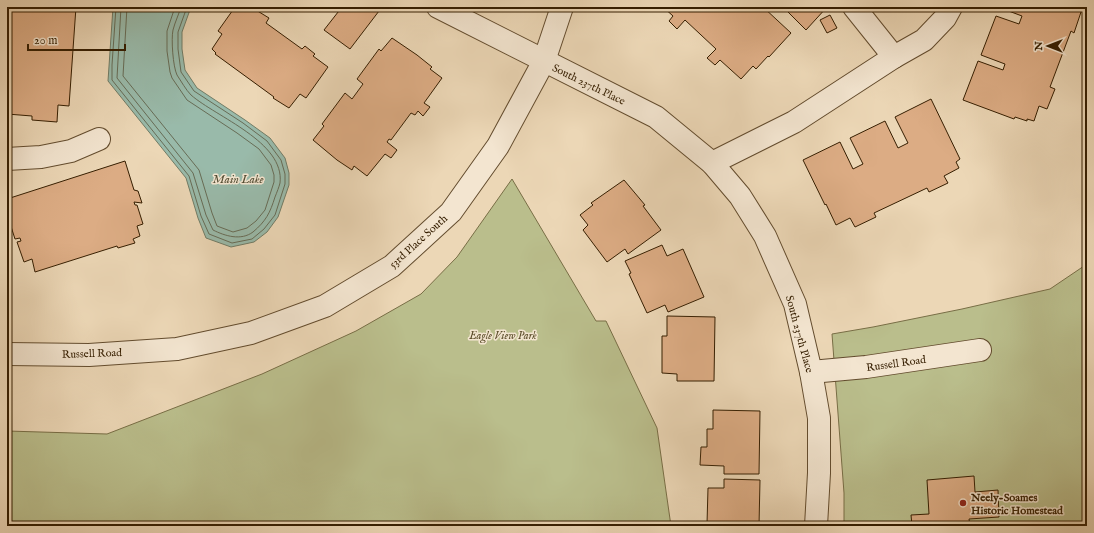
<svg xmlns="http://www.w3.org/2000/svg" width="1094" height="533" font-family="'IM FELL English',serif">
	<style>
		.green { fill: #babe8c; stroke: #786e46 }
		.water { fill: #99baaa; stroke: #717c66 }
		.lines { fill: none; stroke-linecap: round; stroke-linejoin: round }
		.shore { stroke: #676c56; stroke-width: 1 }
		.building { fill: #dcac84; stroke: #351e01 }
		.street-casing { stroke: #634c2e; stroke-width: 24 }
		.street { stroke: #f3e5d0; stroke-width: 22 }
		.poi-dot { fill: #8f2418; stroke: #f3e5d0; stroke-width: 1.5 }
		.labels { text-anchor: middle; stroke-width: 3; stroke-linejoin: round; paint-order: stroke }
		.street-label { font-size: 11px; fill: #351e01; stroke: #f3e5d0 }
		.park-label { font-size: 11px; font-style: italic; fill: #5d4e2b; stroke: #f3e5d0 }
		.poi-label { font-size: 11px; font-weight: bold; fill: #351e01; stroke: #f3e5d0; text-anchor: start }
		.water-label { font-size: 12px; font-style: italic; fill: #534d34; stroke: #f3e5d0 }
	</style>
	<rect width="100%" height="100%" fill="#ecd7b6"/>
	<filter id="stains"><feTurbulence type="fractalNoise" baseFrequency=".005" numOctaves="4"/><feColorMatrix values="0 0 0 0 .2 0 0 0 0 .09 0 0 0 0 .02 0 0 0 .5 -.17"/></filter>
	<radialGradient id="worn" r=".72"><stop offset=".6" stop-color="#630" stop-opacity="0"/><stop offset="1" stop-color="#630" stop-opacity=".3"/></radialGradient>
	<g class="green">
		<polygon points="512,179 596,321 606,321 657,428 671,526 7,526 7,431 107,434 262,374 356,331 421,294 457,257"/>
		<polygon points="1087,264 1087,526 844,526 844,493 832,334 873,327 962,309 1050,289"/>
	</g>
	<polygon class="water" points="113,7 191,7 182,32 182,49 185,70 197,88 245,120 270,138 285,158 289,173 289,185 278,217 267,232 254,242 231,247 206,238 198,218 186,178 108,81"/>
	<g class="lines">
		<g class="shore">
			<polyline points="116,7 112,65 112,80 189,176 201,216 209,234 232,243 252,239 264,229 275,215 285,184 285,174 281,160 267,141 243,123 194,91 181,72 178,49 178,32 187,7"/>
			<path d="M121,7l-4,71 76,95 13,42 7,15c12,6 28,11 40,2 13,-11 17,-19 22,-35 2,-5 4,-10 5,-14 5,-41 -64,-66 -89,-88 -5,-5 -10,-14 -14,-20 -4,-8 -6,-36 -4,-45 2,-8 6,-16 8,-23"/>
			<polyline points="127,7 123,76 199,170 212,213 217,226 233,232 247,228 256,221 265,210 274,182 274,175 271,165 259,149 237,133 187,100 172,78 170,72 167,51 167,31 175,7"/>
		</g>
	</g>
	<g class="building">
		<polygon points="7,7 76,7 69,106 58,105 57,122 32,120 32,116 7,114"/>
		<polygon points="235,7 251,7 269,18 266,23 302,49 305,46 315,54 313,56 328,67 306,98 300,94 289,108 273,98 274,97 215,54 216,53 212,49 222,34 218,31"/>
		<polygon points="342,7 373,7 379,11 350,49 324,30"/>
		<polygon points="663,7 763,7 791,33 769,57 768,56 756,69 753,66 741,79 720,60 715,65 707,58 716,49 685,20 677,29 669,21 673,16"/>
		<polygon points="783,7 827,7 806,30"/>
		<polygon points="998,7 1075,7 1074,9 1081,12 1074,33 1071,31 1050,87 1055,89 1047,109 1039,106 1034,121 1027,119 1027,121 1015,117 1014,119 963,100 978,61 1003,70 1005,64 981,55 996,16 1019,24 1022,16"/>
		<polygon points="830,15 837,28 827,33 820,20"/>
		<polygon points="392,38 417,55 432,67 430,69 442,78 424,103 430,107 423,116 418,111 415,115 411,113 391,140 389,139 387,142 397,150 391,158 385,154 367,176 354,166 352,170 337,160 313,140 324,126 322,124 345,93 352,99 363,84 357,79 379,49 381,51"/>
		<polygon points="931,99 960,159 956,162 959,168 944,176 948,183 929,192 927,188 874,213 876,217 855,227 850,218 836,225 826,204 825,205 803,160 840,142 853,169 863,164 850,138 885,121 898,148 908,143 895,117"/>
		<polygon points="125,161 134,190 138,191 142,203 134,202 135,205 137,205 143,224 137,226 140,236 133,239 135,243 118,248 117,246 35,272 32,259 24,262 17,242 21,241 20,238 15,239 7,214 7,199"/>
		<polygon points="624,180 645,205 643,206 661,230 628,254 625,249 607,262 583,230 588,225 580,215 593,205 591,203"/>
		<polygon points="662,245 667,256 683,249 704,297 668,312 665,305 647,313 629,274 631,273 625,261"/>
		<polygon points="667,316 715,317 714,381 677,381 677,374 662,373 662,336 667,336"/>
		<polygon points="713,410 760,411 759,474 724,474 724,466 700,465 701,447 707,447 707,429 713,429"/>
		<polygon points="974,476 975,492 998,490 999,517 969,519 970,526 912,526 911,515 929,514 927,480"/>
		<polygon points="724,479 760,480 759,526 711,526 711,524 707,524 708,488 724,488"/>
	</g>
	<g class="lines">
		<g class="street-casing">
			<g id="street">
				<polyline points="438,7 656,117 712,163 740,196 765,236 795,304 811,372 819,418 819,473 816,526"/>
				<polyline points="894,57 924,40 945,18 951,7"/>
				<polyline points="7,159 41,157 71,151 99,139"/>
				<polyline points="712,163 794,122 894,57 854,7"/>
				<polyline points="7,354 89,355 177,349 251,333 325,306 392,266 451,212 498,146 544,61 562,7"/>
				<polyline points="811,372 866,367 980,350"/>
			</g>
		</g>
		<use href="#street" class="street"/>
	</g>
	<circle class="poi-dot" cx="963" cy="503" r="4"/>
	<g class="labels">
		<g class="street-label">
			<text transform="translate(589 84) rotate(26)" y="4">South 237th Place</text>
			<text transform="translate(418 241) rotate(-42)" y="4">53rd Place South</text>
			<text transform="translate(800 334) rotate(75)" y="4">South 237th Place</text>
			<text transform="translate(92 353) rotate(-2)" y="4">Russell Road</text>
			<text transform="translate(896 363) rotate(-8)" y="4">Russell Road</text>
		</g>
		<g class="park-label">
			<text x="503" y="339">Eagle View Park</text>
		</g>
		<g class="poi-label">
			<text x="971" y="501">Neely-Soames<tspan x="971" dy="13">Historic Homestead</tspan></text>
		</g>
		<g class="water-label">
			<text x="238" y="183">Main Lake</text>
		</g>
	</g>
	<rect width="1094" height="533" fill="none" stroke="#ecd7b6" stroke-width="24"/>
	<rect x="8" y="8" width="1078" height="517" fill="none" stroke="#351e01" stroke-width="2"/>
	<rect x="12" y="12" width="1070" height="509" fill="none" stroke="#351e01"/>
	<g transform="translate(1048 46) rotate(270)" stroke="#f3e5d0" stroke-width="3" paint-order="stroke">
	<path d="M0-3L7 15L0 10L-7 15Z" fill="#351e01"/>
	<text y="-6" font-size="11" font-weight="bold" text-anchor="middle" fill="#351e01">N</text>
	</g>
	<path d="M28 44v6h97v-6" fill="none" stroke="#351e01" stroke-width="2"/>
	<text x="34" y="44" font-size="12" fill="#351e01" stroke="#f3e5d0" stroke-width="3" paint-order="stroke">20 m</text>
	<rect width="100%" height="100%" filter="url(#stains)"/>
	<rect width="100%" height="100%" fill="url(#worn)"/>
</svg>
